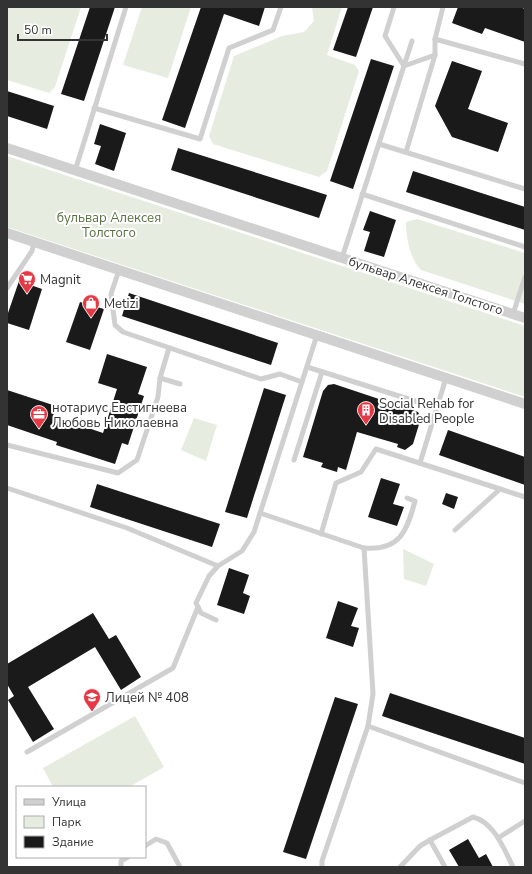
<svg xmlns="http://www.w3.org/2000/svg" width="532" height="874" font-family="'Nunito Sans',sans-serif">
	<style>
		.green { fill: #e6ecdf }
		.building { fill: #1a1a1a }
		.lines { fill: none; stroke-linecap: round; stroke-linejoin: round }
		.lane { stroke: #d0d0d0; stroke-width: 5 }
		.street { stroke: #d0d0d0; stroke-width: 10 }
		.labels { text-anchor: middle; stroke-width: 4; stroke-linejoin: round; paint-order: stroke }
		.park-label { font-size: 13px; fill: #56703f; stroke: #fff }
		.poi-label { font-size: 13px; fill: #333; stroke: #fff; text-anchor: start }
		.street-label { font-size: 13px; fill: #333; stroke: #fff }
	</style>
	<rect width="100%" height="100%" fill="#fff"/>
	<g class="green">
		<polygon points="7,7 81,7 55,87 49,93 7,80"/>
		<polygon points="142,7 191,7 168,78 123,65"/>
		<polygon points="312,7 342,7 327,55 355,65 359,71 327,171 319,177 213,144 209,136 234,56 282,36 304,32 314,21"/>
		<polygon points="7,156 525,326 525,397 7,227"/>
		<path d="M417,219l108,34v51l-104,-34c-11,-11 -15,-32 -15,-48z"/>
		<polygon points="194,418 217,425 206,461 181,450"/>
		<polygon points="403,549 434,564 426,586 404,579"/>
		<polygon points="135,716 164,767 129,787 53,787 43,768"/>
	</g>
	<g class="building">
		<polygon points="90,7 115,7 84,101 61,94"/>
		<polygon points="201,7 265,7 259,26 224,14 185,128 162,120"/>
		<polygon points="348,7 373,7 356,57 333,50"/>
		<polygon points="458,7 520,7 525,9 525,42 485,28 482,34 452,23"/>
		<polygon points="371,59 394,66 353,189 330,181"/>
		<polygon points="452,61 482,71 468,109 508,123 498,152 452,137 435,106"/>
		<polygon points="7,91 54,106 47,129 7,116"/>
		<polygon points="100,124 126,133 114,171 95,164 101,146 94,144"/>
		<polygon points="178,148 327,195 319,218 171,170"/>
		<polygon points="413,171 525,207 525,230 406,192"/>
		<polygon points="370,211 396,220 384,257 364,251 370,232 363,230"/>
		<polygon points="19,281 42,289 29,330 7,323 7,316"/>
		<polygon points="129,293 278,343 271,365 122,316"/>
		<polygon points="80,302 104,309 90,350 66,342"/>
		<polygon points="107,354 147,367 138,394 144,396 128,445 122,443 115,464 56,445 57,442 7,425 7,390 56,406 53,416 103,433 117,389 98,383"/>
		<polygon points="334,384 418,412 421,418 413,444 405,450 397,447 398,444 357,432 346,470 338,467 337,472 321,467 323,463 303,457 323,391 328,385"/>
		<polygon points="264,388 286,395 247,518 225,512"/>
		<polygon points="448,430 525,457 525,485 439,455"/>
		<polygon points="381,478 400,484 393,504 404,507 397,526 368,517"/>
		<polygon points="97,484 220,524 212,547 90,507"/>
		<polygon points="446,493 458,497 454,509 442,504"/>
		<polygon points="229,568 249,575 243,593 250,596 244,614 217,605"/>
		<polygon points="338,601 358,608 351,626 359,628 353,647 326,638"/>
		<polygon points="93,613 109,639 116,635 141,677 121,690 95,647 28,687 54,729 33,742 8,700 14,696 7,684 7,664"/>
		<polygon points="390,693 525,738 525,764 382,716"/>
		<polygon points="335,697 358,704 306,859 283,852"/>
		<polygon points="468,839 479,858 486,854 493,867 459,867 449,850"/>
	</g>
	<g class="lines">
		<g class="lane">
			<polyline points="394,7 385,36 404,66 435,55"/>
			<polyline points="435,39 525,64"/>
			<polyline points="94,108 200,139 229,48 273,30 281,7"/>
			<polyline points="379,144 525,189"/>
			<polyline points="406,152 435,55 435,39 443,7"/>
			<polyline points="75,171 126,7"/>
			<polyline points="362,194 525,247"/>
			<polyline points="342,258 412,41"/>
			<polyline points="119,270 111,294 115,325 123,332 261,379 280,374 302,382"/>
			<polyline points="7,288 32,251 34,242"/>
			<polyline points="513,314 525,277"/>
			<polyline points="307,367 437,408"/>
			<polyline points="160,378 180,384"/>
			<polyline points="7,445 118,473 137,460 158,397 160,378 169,348"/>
			<polyline points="294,460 322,372"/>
			<polyline points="420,463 446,378"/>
			<polyline points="7,488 127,528 218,566 242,551 254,532 317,335"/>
			<polyline points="260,513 364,548 373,694 368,726"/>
			<polyline points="455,530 500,489 525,497"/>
			<polyline points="321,534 336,483 361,472 376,449 500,489"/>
			<path d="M364,548c36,3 43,-17 51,-47l-8,-3"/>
			<polyline points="216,620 201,613 196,603 209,576 218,566"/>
			<polyline points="27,752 173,668 198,607"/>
			<polyline points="498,838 525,821"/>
			<polyline points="145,846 156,839 167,843 180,867"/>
			<polyline points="121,867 121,861 128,857"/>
			<polyline points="322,867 322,861 368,726 525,783"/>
			<polyline points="400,867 420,846 430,840"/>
			<path d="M445,867l-15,-27 43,-23c21,5 31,32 40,50"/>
		</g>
		<g class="street">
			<polyline points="7,148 525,318"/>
			<polyline points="7,233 525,404"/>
		</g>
	</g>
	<defs>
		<g id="supermarket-pin" transform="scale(0.9)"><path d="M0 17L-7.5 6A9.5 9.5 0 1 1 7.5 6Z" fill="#e63946" stroke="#fff"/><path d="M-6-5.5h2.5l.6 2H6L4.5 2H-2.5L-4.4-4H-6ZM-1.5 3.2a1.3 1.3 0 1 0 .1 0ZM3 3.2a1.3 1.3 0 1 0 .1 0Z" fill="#fff"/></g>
		<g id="shop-pin" transform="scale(0.9)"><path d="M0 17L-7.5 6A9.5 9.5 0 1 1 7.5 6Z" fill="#e63946" stroke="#fff"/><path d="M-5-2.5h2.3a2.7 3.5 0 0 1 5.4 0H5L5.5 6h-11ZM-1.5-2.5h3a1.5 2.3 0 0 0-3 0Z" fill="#fff"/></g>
		<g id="building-pin" transform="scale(0.9)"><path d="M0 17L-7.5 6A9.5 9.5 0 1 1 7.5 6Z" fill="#e63946" stroke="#fff"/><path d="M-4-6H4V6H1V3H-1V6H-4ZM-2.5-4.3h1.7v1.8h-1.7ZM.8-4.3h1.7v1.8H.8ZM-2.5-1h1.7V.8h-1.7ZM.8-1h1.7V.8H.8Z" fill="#fff"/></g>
		<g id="office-pin" transform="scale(0.9)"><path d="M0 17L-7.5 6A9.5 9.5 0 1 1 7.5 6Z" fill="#e63946" stroke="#fff"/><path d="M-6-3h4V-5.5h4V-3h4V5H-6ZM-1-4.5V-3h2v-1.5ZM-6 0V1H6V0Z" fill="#fff"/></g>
		<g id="school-pin" transform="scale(0.9)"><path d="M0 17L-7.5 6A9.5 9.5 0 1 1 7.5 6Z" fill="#e63946" stroke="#fff"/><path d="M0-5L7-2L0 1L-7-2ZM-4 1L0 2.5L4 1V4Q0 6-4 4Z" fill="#fff"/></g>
	</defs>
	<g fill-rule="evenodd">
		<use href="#supermarket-pin" x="27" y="279"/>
		<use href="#shop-pin" x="91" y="303"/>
		<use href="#building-pin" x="366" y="410"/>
		<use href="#office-pin" x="39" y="414"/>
		<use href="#school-pin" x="92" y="697"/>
	</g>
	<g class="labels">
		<g class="park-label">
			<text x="109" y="222">бульвар Алексея<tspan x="109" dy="15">Толстого</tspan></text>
		</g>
		<g class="poi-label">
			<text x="40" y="284">Magnit</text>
			<text x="104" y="308">Metizi</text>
			<text x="379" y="408">Social Rehab for<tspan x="379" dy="15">Disabled People</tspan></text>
			<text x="52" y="412">нотариус Евстигнеева<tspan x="52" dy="15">Любовь Николаевна</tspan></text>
			<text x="105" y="702">Лицей № 408</text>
		</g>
		<g class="street-label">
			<text transform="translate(426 285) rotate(18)" y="5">бульвар Алексея Толстого</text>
		</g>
	</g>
	<rect width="532" height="874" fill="none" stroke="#333333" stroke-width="16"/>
	<rect x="16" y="786" width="130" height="72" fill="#ffffff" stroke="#adadad"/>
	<rect x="24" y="799" width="20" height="6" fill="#d0d0d0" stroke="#adadad"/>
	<text x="52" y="806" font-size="12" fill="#333333">Улица</text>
	<rect x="24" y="816" width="20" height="12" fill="#e6ecdf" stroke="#adadad"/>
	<text x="52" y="826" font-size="12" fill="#333333">Парк</text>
	<rect x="24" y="836" width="20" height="12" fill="#1a1a1a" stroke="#adadad"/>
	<text x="52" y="846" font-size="12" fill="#333333">Здание</text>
	<path d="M18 34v6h89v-6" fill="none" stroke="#333333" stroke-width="2"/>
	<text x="24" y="34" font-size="12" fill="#333333" stroke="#ffffff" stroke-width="3" paint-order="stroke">50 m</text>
</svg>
